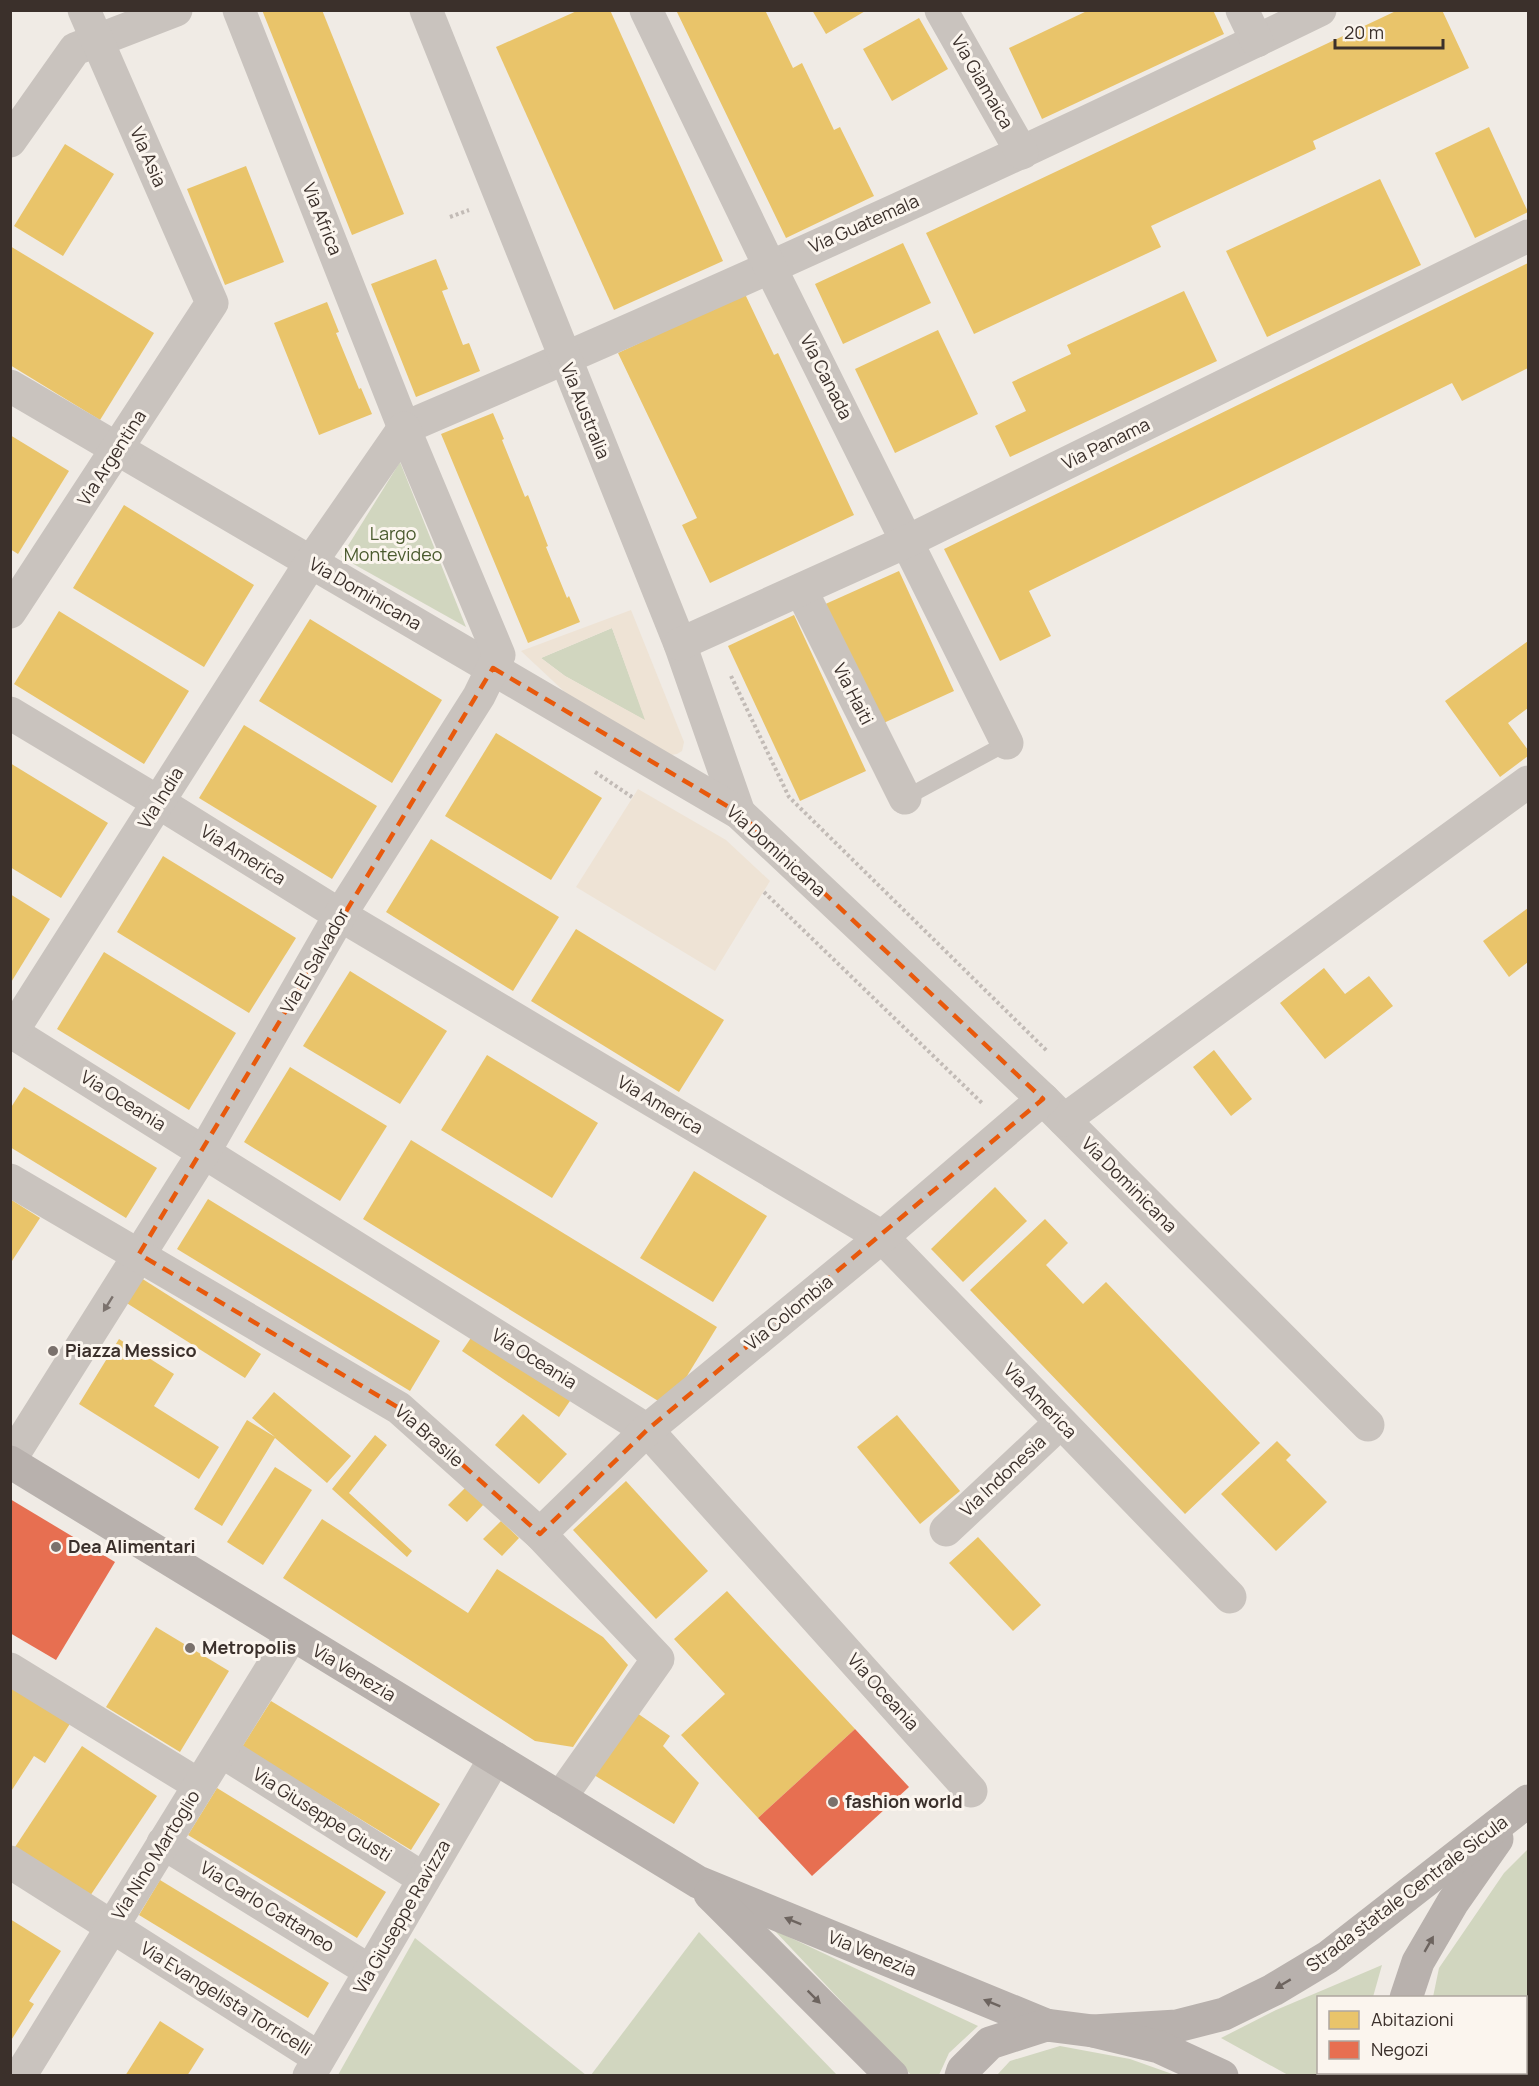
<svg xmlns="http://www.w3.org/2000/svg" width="1539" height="2086" font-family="Manrope,sans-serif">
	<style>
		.green { fill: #d1d6bf }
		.plaza { fill: #eee3d5; fill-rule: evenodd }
		.homes { fill: #e9c46a }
		.shops { fill: #e76f51 }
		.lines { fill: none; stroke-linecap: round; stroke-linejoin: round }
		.path { stroke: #c2bbb6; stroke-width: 4; stroke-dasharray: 3 3; stroke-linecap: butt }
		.service { stroke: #c9c3be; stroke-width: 16 }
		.minor { stroke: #c9c3be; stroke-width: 33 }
		.primary { stroke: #b8b1ad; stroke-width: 33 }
		.oneway { fill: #7b726d }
		.oneway2 { fill: #6d645f }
		.marked { fill: none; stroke: #e8590c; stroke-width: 4.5; stroke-dasharray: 12 8; stroke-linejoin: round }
		.poi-dot { fill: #7a716c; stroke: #fbf5ee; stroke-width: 2 }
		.labels { text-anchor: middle; stroke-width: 6; stroke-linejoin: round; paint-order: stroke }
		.street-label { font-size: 18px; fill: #3b302b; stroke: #fbf5ee }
		.park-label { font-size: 18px; fill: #4a5a2e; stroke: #fbf5ee }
		.poi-label { font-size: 18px; font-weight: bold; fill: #3b302b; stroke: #fbf5ee; text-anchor: start }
	</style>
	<rect width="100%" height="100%" fill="#f0ebe5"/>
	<g class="green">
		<polygon points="400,462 466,627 341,557"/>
		<polygon points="612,628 646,721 565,676 541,658"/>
		<polygon points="1528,1849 1528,2010 1526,2008 1526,1998 1433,1997 1439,1968 1504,1873"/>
		<polygon points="774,1930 978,2026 949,2053 939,2075 911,2075"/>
		<polygon points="699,1932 837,2075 591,2075"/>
		<polygon points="415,1938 586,2075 338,2075"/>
		<polygon points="1382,1965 1373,1997 1318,1998 1318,2072 1362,2073 1362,2075 1288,2075 1221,2038 1276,2010"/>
		<polygon points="1060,2046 1130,2059 1175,2075 997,2075 1010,2061"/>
	</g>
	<g class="plaza">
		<path d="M631,610l53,132 -2,9 -5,3 -6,1 -103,-60 -47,-44zM612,628l33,92 -80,-44 -24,-18z"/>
		<polygon points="638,789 726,840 770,881 715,971 576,887"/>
	</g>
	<g class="homes">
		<polygon points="262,10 322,10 404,214 352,235"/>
		<polygon points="579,10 610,10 723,261 614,310 496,47"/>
		<polygon points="676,10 765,10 793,68 802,63 834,130 840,127 874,196 786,238"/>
		<polygon points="812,10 867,10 826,34"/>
		<polygon points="1089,10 1213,10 1224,34 1042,119 1009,48"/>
		<polygon points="1398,10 1442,10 1469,68 1313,141 1316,149 1151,226 1161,247 974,334 926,233"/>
		<polygon points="919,18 948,69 892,101 863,49"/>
		<polygon points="1489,127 1528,212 1475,238 1435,153"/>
		<polygon points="65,144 114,174 63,256 14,226"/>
		<polygon points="246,166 284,262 225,285 187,189"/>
		<polygon points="1380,179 1421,265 1267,337 1226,251"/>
		<polygon points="903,243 931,303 843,344 815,284"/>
		<polygon points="10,246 154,333 100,420 10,365"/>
		<polygon points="436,259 448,289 442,291 463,345 469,343 480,371 416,397 371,284"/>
		<polygon points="1528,263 1528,368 1462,401 1452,383 1029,591 1051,636 1000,661 944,549"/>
		<polygon points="1184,291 1217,361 1010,457 995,426 1026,411 1012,382 1071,354 1067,345"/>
		<polygon points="745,294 774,355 778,353 854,515 710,583 682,525 697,518 618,353"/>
		<polygon points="327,302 339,332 336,333 359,389 361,388 372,414 319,435 274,323"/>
		<polygon points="938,330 978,414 895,453 855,369"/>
		<polygon points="493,413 504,439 502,440 525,497 528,495 548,546 546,547 567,598 569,596 580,622 528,643 441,434"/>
		<polygon points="10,435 69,471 18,554 10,549"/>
		<polygon points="124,505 254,585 204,667 73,588"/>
		<polygon points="899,571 954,691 877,726 821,606"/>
		<polygon points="59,611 189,691 144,764 14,684"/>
		<polygon points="794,615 866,771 800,801 728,646"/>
		<polygon points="310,619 442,700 392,783 259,701"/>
		<polygon points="1528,641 1528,708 1508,723 1528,750 1528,756 1500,777 1445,701"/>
		<polygon points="244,725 377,806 332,879 199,798"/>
		<polygon points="496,733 602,798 551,880 445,816"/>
		<polygon points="10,763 108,823 61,898 10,867"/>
		<polygon points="431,839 559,917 513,991 386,912"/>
		<polygon points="163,856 296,938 249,1013 117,932"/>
		<polygon points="10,894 50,919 10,984"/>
		<polygon points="1528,908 1528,962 1509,977 1483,941"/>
		<polygon points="576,929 724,1020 679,1092 531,1001"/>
		<polygon points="104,952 236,1033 189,1110 57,1029"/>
		<polygon points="1324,968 1345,994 1369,976 1393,1006 1325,1059 1280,1003"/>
		<polygon points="350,971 447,1031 400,1104 303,1046"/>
		<polygon points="1214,1050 1252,1099 1231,1116 1193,1067"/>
		<polygon points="487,1055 598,1123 552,1198 441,1130"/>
		<polygon points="290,1067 387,1126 340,1201 244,1142"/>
		<polygon points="24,1087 157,1168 126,1218 10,1147 10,1109"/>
		<polygon points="411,1140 717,1327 668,1407 363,1219"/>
		<polygon points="694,1171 767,1216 713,1302 640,1258"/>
		<polygon points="995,1187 1027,1221 963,1282 931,1249"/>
		<polygon points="10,1199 40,1218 10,1264"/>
		<polygon points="208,1199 440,1341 410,1391 177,1249"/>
		<polygon points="1045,1219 1068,1243 1046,1265 1083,1304 1106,1282 1260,1443 1185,1514 970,1290"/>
		<polygon points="141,1278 261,1354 245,1378 125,1302"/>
		<polygon points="475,1332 572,1398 559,1417 462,1351"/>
		<polygon points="119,1339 174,1374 154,1406 219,1447 199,1479 79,1404"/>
		<polygon points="274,1392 351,1456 327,1483 275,1438 222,1526 194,1509 247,1420 275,1437 252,1418"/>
		<polygon points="523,1414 567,1454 539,1484 495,1445"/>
		<polygon points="897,1415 960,1491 920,1524 857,1447"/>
		<polygon points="375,1435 387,1445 349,1493 412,1551 407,1557 332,1489"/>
		<polygon points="1277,1441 1291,1455 1286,1460 1327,1502 1276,1551 1221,1494"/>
		<polygon points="275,1467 312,1490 263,1565 227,1542"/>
		<polygon points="626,1481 708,1571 656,1619 573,1530"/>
		<polygon points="466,1487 484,1504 467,1522 448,1505"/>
		<polygon points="322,1519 468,1613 497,1569 603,1637 628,1665 573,1747 535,1741 283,1578"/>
		<polygon points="501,1521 519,1538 502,1556 483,1539"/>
		<polygon points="978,1537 1041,1605 1013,1631 949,1563"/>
		<polygon points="727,1591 855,1729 758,1818 681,1735 725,1694 674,1639"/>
		<polygon points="156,1627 229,1671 180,1752 106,1707"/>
		<polygon points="10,1679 73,1719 45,1763 34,1756 10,1793"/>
		<polygon points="271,1701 440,1804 411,1850 242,1747"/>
		<polygon points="637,1713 670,1736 663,1746 699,1783 674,1824 594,1775"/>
		<polygon points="82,1746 157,1796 90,1896 15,1847"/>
		<polygon points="217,1788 386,1892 357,1938 188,1835"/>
		<polygon points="160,1880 329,1983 308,2018 139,1915"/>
		<polygon points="10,1919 61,1951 29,2001 34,2004 10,2042"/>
		<polygon points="160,2021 204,2049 187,2076 125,2076"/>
	</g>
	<g class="shops">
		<polygon points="10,1499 115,1562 56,1660 10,1633"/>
		<polygon points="855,1729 909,1787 812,1876 758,1818"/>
	</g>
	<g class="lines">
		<g class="path">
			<polyline points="450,217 469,210"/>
			<polyline points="731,676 789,797 1047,1051"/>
			<polyline points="595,772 632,797"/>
			<polyline points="764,892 983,1104"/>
		</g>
		<polyline class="service" points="905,798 1007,743"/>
		<g class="minor">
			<path d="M239,10l165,418c308,-132 614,-271 916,-418"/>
			<polyline points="426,10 680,644 739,813"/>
			<polyline points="646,10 770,267 1007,743"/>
			<polyline points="941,10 1022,153"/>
			<polyline points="1242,10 1257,41"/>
			<polyline points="10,141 75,49 176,10"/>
			<polyline points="10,386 739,813 1043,1099 1368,1425"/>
			<polyline points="801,590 905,798"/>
			<polyline points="10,612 212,303 84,10"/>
			<polyline points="680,644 908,541 1528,236"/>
			<polyline points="10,713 158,802 340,915 882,1237 1230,1597"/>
			<polyline points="10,1031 647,1430 971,1791"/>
			<polyline points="10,1035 311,562 404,428 499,655 479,696 340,915 204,1152 10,1460"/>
			<polyline points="1064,1120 1528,782"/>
			<polyline points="10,1180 399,1408 540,1534 658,1659 560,1798"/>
			<polyline points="946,1530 1060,1423"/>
			<polyline points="540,1534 647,1430 882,1237 1043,1099"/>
			<polyline points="10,1669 199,1785"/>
			<polyline points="221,1751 424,1879"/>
			<polyline points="163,1843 370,1971"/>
			<polyline points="10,1862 319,2058"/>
			<polyline points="20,2076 292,1635"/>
			<polyline points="309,2076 495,1758"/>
		</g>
		<g class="primary">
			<polyline points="10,1462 698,1882 1046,2025"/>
			<polyline points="710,1894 892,2076"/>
			<polyline points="1406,1998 1418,1962 1453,1902 1497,1839"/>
			<polyline points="1093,2031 1177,2026 1224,2014 1273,1990 1328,1957 1528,1801"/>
			<polyline points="961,2076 963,2070 990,2043 1046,2025 1093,2031 1159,2047 1222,2076"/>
			<polyline points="1393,2076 1393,2072"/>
		</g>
	</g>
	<defs><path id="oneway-solid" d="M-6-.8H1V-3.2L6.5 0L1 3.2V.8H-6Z" transform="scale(1.5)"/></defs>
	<use class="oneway" href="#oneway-solid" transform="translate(108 1304) rotate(122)"/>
	<g class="oneway2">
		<use href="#oneway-solid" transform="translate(793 1921) rotate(-158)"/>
		<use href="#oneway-solid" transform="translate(1429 1944) rotate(-60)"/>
		<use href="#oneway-solid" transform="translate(1283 1984) rotate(149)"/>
		<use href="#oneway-solid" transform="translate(814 1997) rotate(45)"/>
		<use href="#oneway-solid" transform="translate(992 2003) rotate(-158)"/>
	</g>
	<path class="marked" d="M493,668l246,145 304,286 -396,331 -107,104 -141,-126 -260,-154z"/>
	<g class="poi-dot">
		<circle cx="53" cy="1351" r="6"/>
		<circle cx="56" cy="1547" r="6"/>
		<circle cx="190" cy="1648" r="6"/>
		<circle cx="833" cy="1802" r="6"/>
	</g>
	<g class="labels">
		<g class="street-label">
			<text transform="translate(982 82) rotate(60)" y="6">Via Giamaica</text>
			<text transform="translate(148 157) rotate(66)" y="6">Via Asia</text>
			<text transform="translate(322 219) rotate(68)" y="6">Via Africa</text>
			<text transform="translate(864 224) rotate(-24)" y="6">Via Guatemala</text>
			<text transform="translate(826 377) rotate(63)" y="6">Via Canada</text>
			<text transform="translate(585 411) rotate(68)" y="6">Via Australia</text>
			<text transform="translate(1106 444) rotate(-26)" y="6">Via Panama</text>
			<text transform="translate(112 458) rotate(-57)" y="6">Via Argentina</text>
			<text transform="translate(365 594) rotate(30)" y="6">Via Dominicana</text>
			<text transform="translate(853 694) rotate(63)" y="6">Via Haiti</text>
			<text transform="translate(161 798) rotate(-58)" y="6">Via India</text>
			<text transform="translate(776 851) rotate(42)" y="6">Via Dominicana</text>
			<text transform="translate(243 855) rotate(32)" y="6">Via America</text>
			<text transform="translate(315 961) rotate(-60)" y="6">Via El Salvador</text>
			<text transform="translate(123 1101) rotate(32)" y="6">Via Oceania</text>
			<text transform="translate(660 1105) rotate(31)" y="6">Via America</text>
			<text transform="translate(1129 1185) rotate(45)" y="6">Via Dominicana</text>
			<text transform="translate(789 1313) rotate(-39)" y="6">Via Colombia</text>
			<text transform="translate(534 1359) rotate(32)" y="6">Via Oceania</text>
			<text transform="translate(1040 1401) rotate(46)" y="6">Via America</text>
			<text transform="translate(429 1436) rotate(41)" y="6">Via Brasile</text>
			<text transform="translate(1003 1476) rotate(-43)" y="6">Via Indonesia</text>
			<text transform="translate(354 1673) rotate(31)" y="6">Via Venezia</text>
			<text transform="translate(883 1692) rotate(48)" y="6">Via Oceania</text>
			<text transform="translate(322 1815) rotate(32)" y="6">Via Giuseppe Giusti</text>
			<text transform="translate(156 1855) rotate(-58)" y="6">Via Nino Martoglio</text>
			<text transform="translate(1407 1894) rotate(-37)" y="6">Strada statale Centrale Sicula</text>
			<text transform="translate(267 1907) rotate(32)" y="6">Via Carlo Cattaneo</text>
			<text transform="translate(402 1917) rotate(-60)" y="6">Via Giuseppe Ravizza</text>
			<text transform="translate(872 1954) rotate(22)" y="6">Via Venezia</text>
			<text transform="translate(226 1999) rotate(32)" y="6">Via Evangelista Torricelli</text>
		</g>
		<g class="park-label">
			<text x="393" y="540">Largo<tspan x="393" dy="21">Montevideo</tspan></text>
		</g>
		<g class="poi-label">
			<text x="65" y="1357">Piazza Messico</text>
			<text x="68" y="1553">Dea Alimentari</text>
			<text x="202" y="1654">Metropolis</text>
			<text x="845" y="1808">fashion world</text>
		</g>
	</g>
	<rect width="1539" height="2086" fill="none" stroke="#3b302b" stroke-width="24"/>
	<rect x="1317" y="1996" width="210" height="78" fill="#fbf5ee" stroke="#aea6a0" stroke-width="1.5"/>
	<rect x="1329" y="2011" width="30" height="18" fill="#e9c46a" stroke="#aea6a0" stroke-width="1.5"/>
	<text x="1371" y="2026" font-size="18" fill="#3b302b">Abitazioni</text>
	<rect x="1329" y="2041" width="30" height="18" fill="#e76f51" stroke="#aea6a0" stroke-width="1.5"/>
	<text x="1371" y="2056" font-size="18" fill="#3b302b">Negozi</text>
	<path d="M1335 39v9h108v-9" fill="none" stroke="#3b302b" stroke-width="3"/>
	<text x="1344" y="39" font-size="18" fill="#3b302b" stroke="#fbf5ee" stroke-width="4.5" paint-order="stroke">20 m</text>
</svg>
